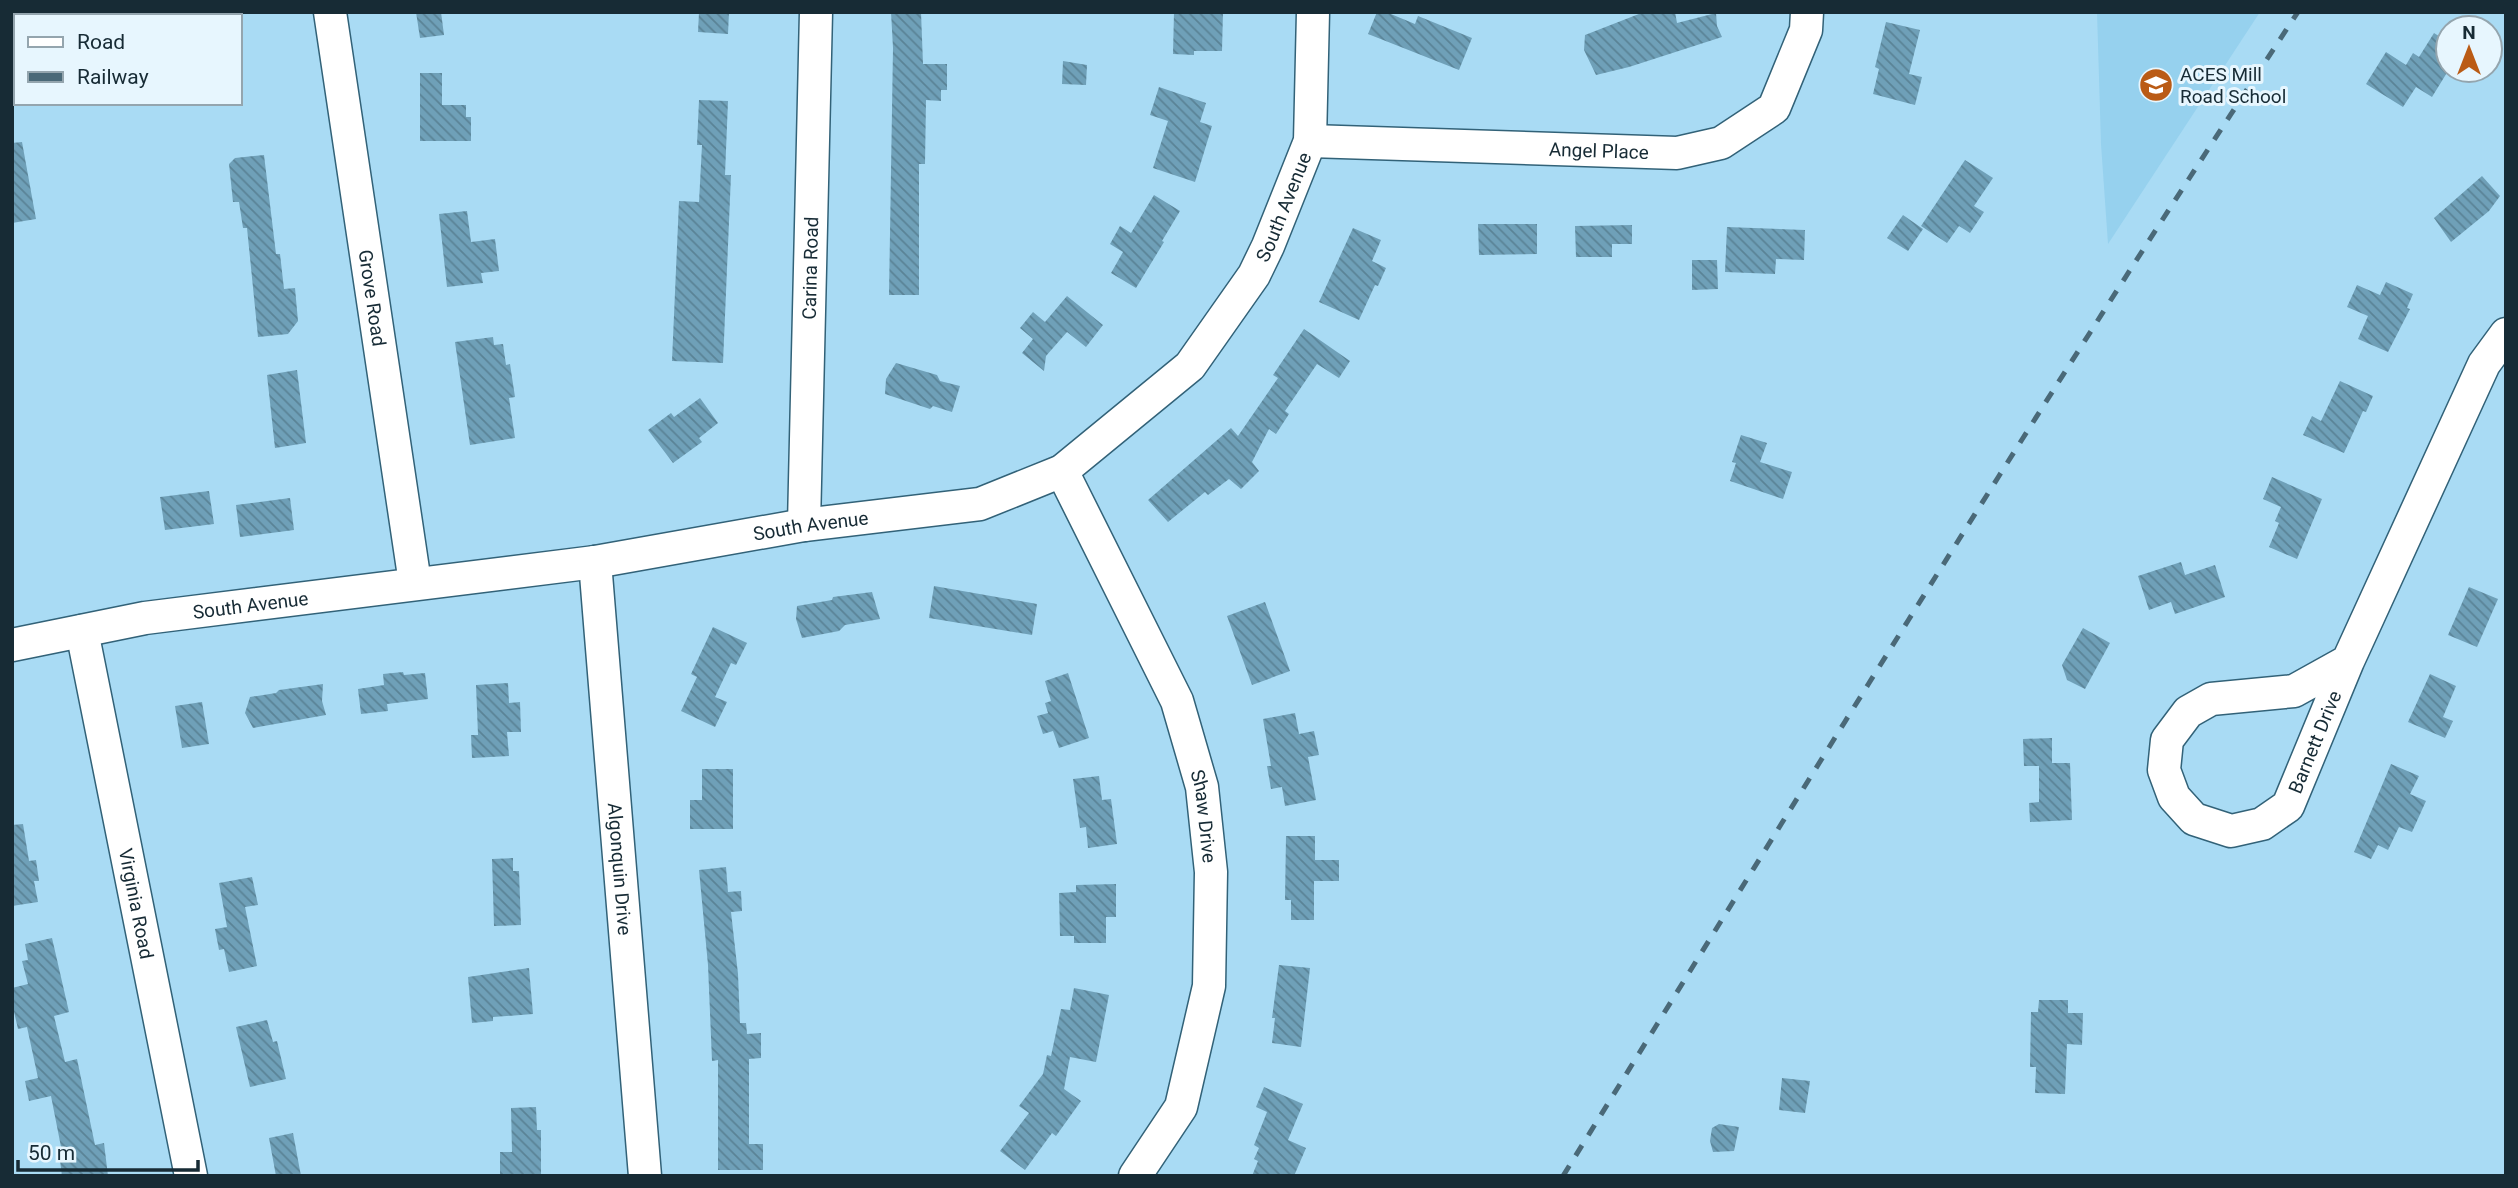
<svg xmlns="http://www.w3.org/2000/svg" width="2518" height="1188" font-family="Roboto,sans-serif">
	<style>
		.built { fill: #96d1ee }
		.building { fill: url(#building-back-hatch) }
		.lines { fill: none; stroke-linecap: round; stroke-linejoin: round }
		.minor-casing { stroke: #326278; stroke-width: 35 }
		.minor { stroke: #fff; stroke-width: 32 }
		.rail { stroke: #4a6978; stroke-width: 5; stroke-dasharray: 12 12; stroke-linecap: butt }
		.labels { text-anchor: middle; stroke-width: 6; stroke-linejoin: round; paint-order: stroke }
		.poi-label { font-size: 19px; fill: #172b35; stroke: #e7f6fe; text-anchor: start }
		.street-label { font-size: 19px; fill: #172b35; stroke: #e7f6fe }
	</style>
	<defs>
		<pattern id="building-back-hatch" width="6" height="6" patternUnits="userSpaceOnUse" patternTransform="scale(1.75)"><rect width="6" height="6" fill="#6fa0b8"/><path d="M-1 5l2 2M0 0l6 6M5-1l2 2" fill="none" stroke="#5a8396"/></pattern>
	</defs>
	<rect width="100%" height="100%" fill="#a9dbf4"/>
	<polygon class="built" points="2097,12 2260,12 2108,244 2101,144"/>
	<g class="building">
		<polygon points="416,12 441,12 444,35 420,38"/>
		<polygon points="699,12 729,12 728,34 698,32"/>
		<polygon points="891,12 921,12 923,64 947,64 947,90 941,90 941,101 926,100 925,164 919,164 919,295 889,295 893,48"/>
		<polygon points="1174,12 1223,12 1222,51 1194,51 1194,55 1173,54"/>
		<polygon points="1377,12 1386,12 1415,24 1418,16 1472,38 1459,70 1368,34"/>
		<polygon points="1644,12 1675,12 1677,23 1716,13 1717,26 1722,37 1629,67 1596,75 1584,50 1585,35"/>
		<polygon points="1886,22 1920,30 1909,74 1922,77 1915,105 1873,94 1879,69 1875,67"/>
		<polygon points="2434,33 2448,42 2448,71 2432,97 2416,87 2403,107 2366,84 2386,52 2406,65 2413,53 2419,57"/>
		<polygon points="1063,61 1087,65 1086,85 1062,84"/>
		<polygon points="420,73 442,73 442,105 466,105 466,117 471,117 471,141 420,141"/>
		<polygon points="1159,87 1206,103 1200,122 1212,126 1195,182 1153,168 1168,121 1150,115"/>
		<polygon points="699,100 728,101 725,175 731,175 723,363 672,361 679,201 699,202 702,145 697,145"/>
		<polygon points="22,142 36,219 12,223 12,143"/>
		<polygon points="264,155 276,254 280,254 284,289 295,288 298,321 288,334 258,337 247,228 243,228 239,202 233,202 229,164 235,158"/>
		<polygon points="1965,160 1993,178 1974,206 1984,212 1970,233 1959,226 1947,243 1921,226"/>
		<polygon points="2482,176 2500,196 2489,211 2451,242 2434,218"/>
		<polygon points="1154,195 1180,211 1162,241 1164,242 1136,288 1111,273 1123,252 1110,244 1120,226 1131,233"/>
		<polygon points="467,211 471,242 495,239 499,271 481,273 483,283 447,287 439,214"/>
		<polygon points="1903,215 1923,229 1908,251 1887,238"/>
		<polygon points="1478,224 1537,224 1537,254 1479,255"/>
		<polygon points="1632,225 1632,244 1612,244 1612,257 1576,257 1575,226"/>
		<polygon points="1727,227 1805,230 1804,260 1776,259 1775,274 1725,272"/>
		<polygon points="1353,228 1381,240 1372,261 1386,268 1378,286 1375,285 1359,320 1319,302"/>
		<polygon points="1692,260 1717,260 1718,289 1692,290"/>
		<polygon points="2386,282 2413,294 2407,308 2410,309 2388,352 2358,339 2368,316 2347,307 2357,285 2380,295"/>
		<polygon points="1067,296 1103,325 1086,347 1067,332 1046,356 1044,371 1022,353 1033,339 1020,328 1033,312 1045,322"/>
		<polygon points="1304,329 1350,361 1339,378 1317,364 1285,411 1289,414 1276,434 1269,429 1252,462 1259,471 1241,489 1229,479 1208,495 1205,492 1168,522 1148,500 1231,428 1238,436 1278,378 1273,375"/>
		<polygon points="493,337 494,345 503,344 506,365 510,364 515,397 509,398 515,438 470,445 455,342"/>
		<polygon points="896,363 937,375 940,381 960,386 952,412 933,406 930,409 885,394 886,379"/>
		<polygon points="297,370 306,443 275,448 267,375"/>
		<polygon points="2340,381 2373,396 2366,412 2363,411 2344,453 2303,435 2312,416 2321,421"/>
		<polygon points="700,398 718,423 699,438 702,442 673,463 648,430 671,413 674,417"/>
		<polygon points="1741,435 1767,443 1760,462 1792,472 1783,499 1730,481 1736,463 1732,462"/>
		<polygon points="2272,477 2322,499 2297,559 2269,547 2279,523 2275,521 2281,507 2263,499"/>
		<polygon points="209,491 214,524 165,530 160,497"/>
		<polygon points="290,498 294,530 240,537 236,505"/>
		<polygon points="2181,562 2185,575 2215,565 2225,597 2175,614 2171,602 2149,610 2138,576"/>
		<polygon points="934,586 1037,604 1032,635 929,618"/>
		<polygon points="2469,587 2498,599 2477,647 2448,635"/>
		<polygon points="872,592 880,619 845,625 839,631 802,638 796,619 797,606 832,600 833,597"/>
		<polygon points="1265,602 1290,671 1252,685 1227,616"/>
		<polygon points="713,627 747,643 736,665 731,663 715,697 727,702 715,727 681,711 697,677 691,674"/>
		<polygon points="2083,628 2110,643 2085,689 2067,680 2062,665"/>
		<polygon points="403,672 404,675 425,673 428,699 387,704 388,711 361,714 358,689 384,685 383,674"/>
		<polygon points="1068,673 1089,738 1059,748 1053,731 1043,734 1037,716 1048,713 1045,703 1051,701 1045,681"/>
		<polygon points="2430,674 2456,686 2443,717 2453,721 2445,738 2408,722"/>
		<polygon points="508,683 509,703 520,702 521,732 507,732 509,756 472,758 471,735 478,735 476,685"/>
		<polygon points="323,684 322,701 326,715 253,728 245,713 250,697 276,693 279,690"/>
		<polygon points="202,702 209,744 182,748 175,706"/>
		<polygon points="1295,713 1299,734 1314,731 1319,755 1308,757 1316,800 1285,806 1282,787 1271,789 1267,766 1271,766 1263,719"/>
		<polygon points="2052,738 2052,763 2070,763 2072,820 2030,822 2029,803 2039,802 2039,766 2024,766 2023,739"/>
		<polygon points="2391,764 2419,776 2410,794 2426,801 2412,832 2399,827 2388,850 2378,845 2371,859 2354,852"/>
		<polygon points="702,769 733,769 733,829 690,829 690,800 702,800"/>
		<polygon points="1099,776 1102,800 1111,799 1117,844 1088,848 1086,827 1080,828 1073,779"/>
		<polygon points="23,824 29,861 36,860 39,881 34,881 38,902 12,906 12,825"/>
		<polygon points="1286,836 1315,836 1315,860 1339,860 1339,881 1314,881 1314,920 1291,920 1291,900 1285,900"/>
		<polygon points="513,858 513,871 519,871 521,925 494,926 492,859"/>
		<polygon points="726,867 728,892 741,891 742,911 731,912 738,974 740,1023 746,1023 747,1034 761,1033 761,1058 749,1059 749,1144 763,1144 763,1170 718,1170 718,1060 712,1061 708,965 699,870"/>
		<polygon points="252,877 258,905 245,907 257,966 229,972 224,949 219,950 215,929 227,927 219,883"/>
		<polygon points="1116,884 1116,917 1106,917 1106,943 1074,943 1074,936 1060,936 1059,893 1076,892 1076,885"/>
		<polygon points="52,938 69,1012 54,1016 65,1062 77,1059 95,1145 104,1143 108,1176 62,1176 59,1153 62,1152 51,1096 29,1101 25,1081 38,1078 27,1027 18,1029 12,1003 12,988 28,984 22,961 28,960 25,944"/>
		<polygon points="1279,965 1310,968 1301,1047 1272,1043 1275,1018 1272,1018"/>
		<polygon points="529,968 533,1014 493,1017 493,1021 472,1023 468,977"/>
		<polygon points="1074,988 1109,995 1096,1062 1070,1057 1064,1089 1081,1101 1056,1136 1052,1133 1025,1170 1000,1151 1029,1113 1019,1106 1043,1074 1047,1055 1051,1056 1061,1009 1070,1010"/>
		<polygon points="2039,1000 2068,1000 2068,1013 2083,1013 2082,1045 2067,1044 2065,1094 2035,1093 2036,1067 2030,1067 2031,1012 2038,1012"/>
		<polygon points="267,1020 273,1042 277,1041 286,1079 250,1087 236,1027"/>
		<polygon points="1782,1078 1810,1081 1805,1113 1779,1110"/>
		<polygon points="1264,1087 1303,1104 1288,1140 1306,1148 1294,1176 1252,1176 1258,1161 1254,1159 1259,1148 1254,1145 1267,1112 1256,1107"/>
		<polygon points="536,1107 537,1130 541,1130 541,1174 500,1174 500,1152 512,1152 511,1108"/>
		<polygon points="1719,1124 1739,1127 1734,1151 1713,1152 1710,1141 1712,1128"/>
		<polygon points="293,1133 301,1176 276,1176 269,1138"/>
	</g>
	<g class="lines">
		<g class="minor-casing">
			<g id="minor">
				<path id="s1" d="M330,12l85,571"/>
				<path id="s2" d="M1310,141l367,12 44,-10 53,-35 32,-78 1,-18"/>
				<path id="s3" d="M1062,471l115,230 25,86 9,85 -2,114 -28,121 -46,69"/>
				<path id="s4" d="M804,525l12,-513"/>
				<path id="s5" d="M595,562l50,614"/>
				<path id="s6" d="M82,631l109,545"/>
				<path id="s7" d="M12,645l133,-27 450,-56 209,-37 176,-21 82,-33 128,-105 64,-91 14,-29 42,-105 3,-129"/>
				<path id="s8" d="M2348,661l-54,30 -83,8 -23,13 -21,28 -3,30 10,27 20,22 37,12 31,-7 26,-18 60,-145 136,-297 22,-30"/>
			</g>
		</g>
		<use href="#minor" class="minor"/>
		<path class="rail" d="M1563,1176c242,-390 482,-781 735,-1164"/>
	</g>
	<defs>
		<g id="school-disc" transform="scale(1.75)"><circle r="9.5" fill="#ba5b15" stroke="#e7f6fe"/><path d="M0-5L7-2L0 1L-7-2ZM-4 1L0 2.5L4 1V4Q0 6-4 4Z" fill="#fff"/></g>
	</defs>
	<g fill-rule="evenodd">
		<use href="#school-disc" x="2156" y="85"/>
	</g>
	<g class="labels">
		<g class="poi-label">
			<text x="2180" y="81">ACES Mill<tspan x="2180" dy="22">Road School</tspan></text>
		</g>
		<g class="street-label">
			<text dy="7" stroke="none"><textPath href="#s2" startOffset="289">Angel Place</textPath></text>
			<text dy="7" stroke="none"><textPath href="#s7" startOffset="1418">South Avenue</textPath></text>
			<text dy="7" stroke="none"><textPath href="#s4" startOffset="257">Carina Road</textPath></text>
			<text dy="7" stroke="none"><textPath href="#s1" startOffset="289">Grove Road</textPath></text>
			<text dy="7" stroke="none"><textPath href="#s7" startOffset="808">South Avenue</textPath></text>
			<text dy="7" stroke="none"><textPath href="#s7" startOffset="242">South Avenue</textPath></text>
			<text dy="7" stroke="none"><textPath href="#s8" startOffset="467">Barnett Drive</textPath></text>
			<text dy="7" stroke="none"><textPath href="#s3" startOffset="376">Shaw Drive</textPath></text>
			<text dy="7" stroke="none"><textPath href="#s5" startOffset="308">Algonquin Drive</textPath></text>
			<text dy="7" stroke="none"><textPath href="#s6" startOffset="278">Virginia Road</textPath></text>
		</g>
	</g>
	<rect width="2518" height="1188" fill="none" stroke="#172b35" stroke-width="28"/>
	<rect x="14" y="14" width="228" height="91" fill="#e7f6fe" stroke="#94a5ae" stroke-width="2"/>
	<rect x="28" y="37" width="35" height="10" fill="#ffffff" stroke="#94a5ae" stroke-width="2"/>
	<text x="77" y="49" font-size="21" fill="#172b35">Road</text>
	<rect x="28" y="72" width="35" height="10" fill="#4a6978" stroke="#94a5ae" stroke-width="2"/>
	<text x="77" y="84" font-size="21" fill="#172b35">Railway</text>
	<g transform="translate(2469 49)"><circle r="33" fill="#e7f6fe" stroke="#94a5ae" stroke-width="2"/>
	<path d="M0-5L12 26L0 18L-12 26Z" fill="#ba5b15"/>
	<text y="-10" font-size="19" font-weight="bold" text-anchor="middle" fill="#172b35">N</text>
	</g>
	<path d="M18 1160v10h180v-10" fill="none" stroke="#172b35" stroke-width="3.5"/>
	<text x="28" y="1160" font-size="21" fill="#172b35" stroke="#e7f6fe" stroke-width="5" paint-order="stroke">50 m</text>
</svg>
